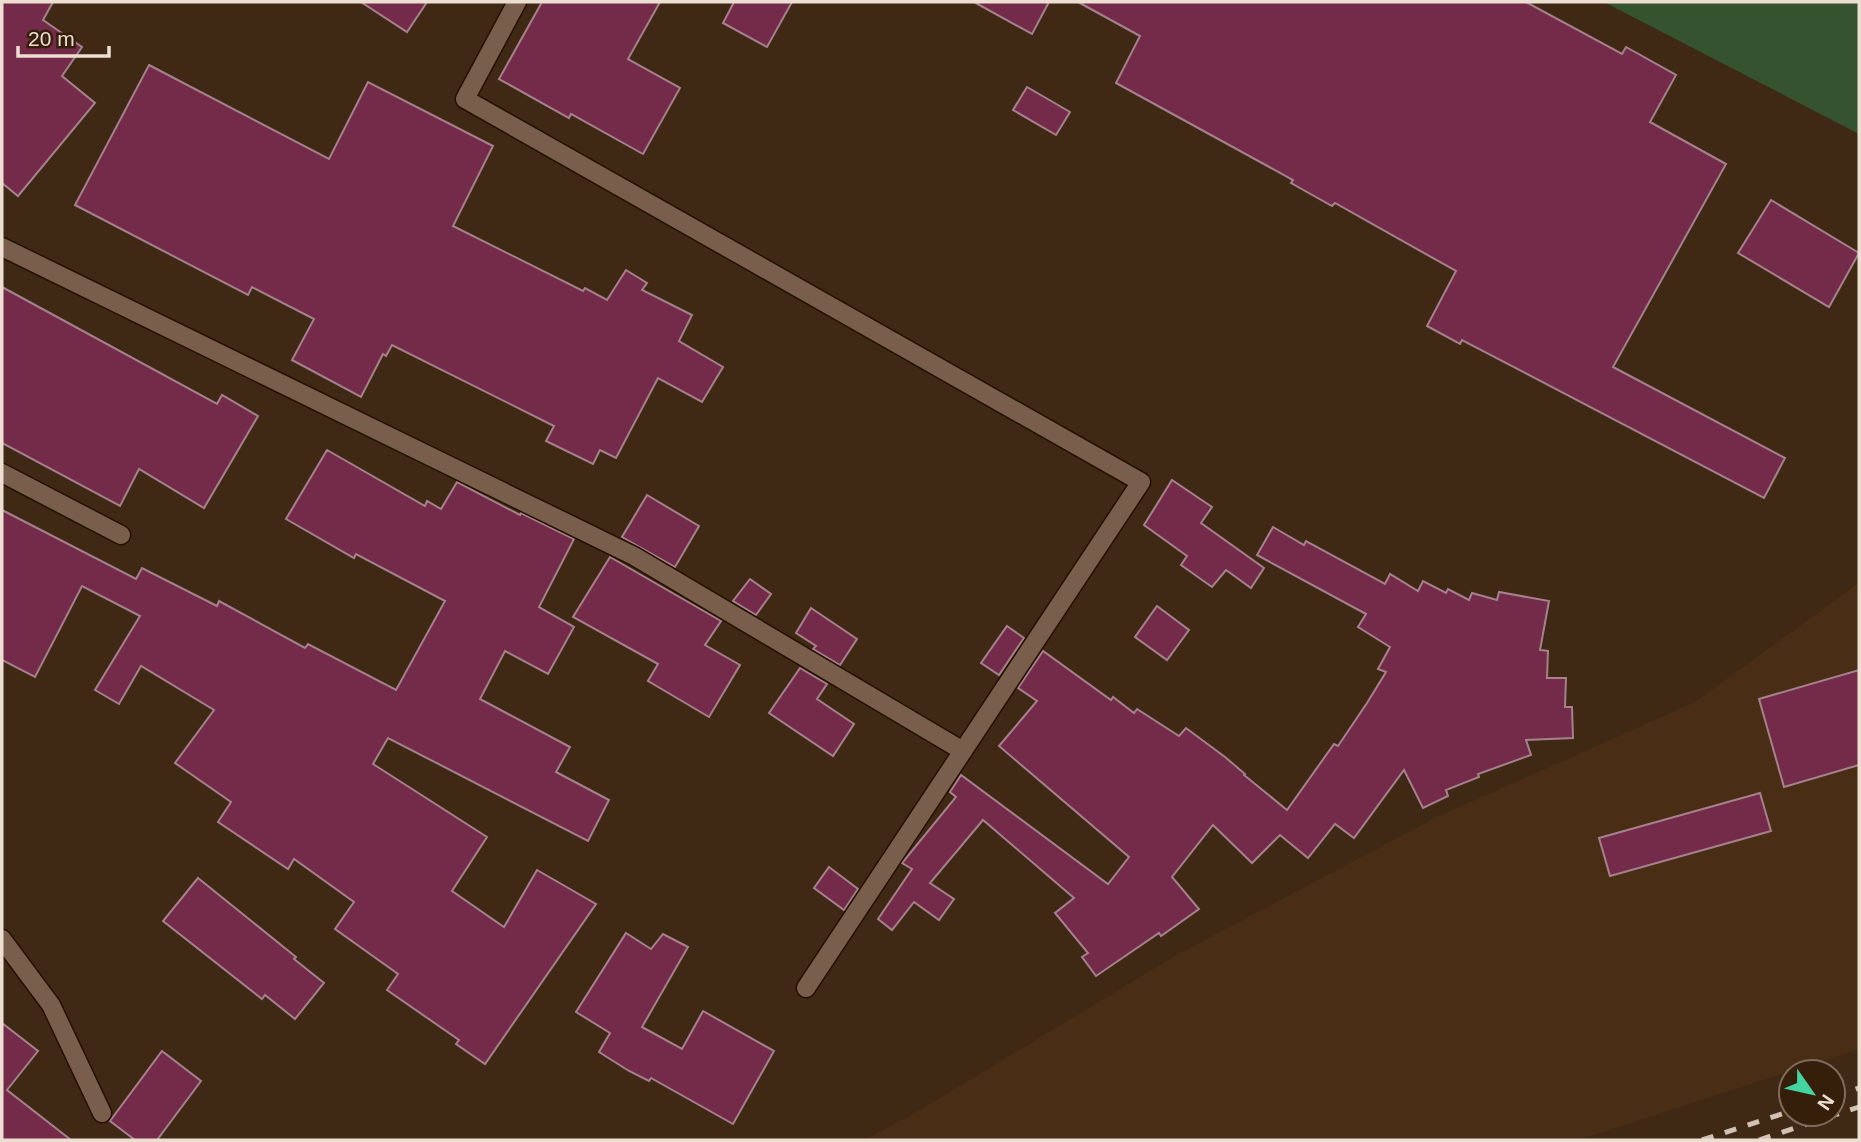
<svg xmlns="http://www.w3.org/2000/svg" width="1861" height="1142" font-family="Helvetica,sans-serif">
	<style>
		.built { fill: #492d14 }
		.pitch { fill: #35532f }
		.building { fill: #742b49; stroke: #a4818c; stroke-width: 2 }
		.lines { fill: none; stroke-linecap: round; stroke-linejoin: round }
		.minor-casing { stroke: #251101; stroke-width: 21 }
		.minor { stroke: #795f4b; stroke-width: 18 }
		.rail { stroke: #d1c1b4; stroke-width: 5; stroke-dasharray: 12 12; stroke-linecap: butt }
	</style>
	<rect width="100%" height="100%" fill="#3f2915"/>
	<polygon class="built" points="1859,583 1859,1049 1578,1140 864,1140 908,1117 1175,956 1437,817 1695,702"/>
	<polygon class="pitch" points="1604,2 1859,2 1859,134"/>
	<g class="building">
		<polygon points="2,2 53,2 43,20 82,47 62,76 95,103 18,196 2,183"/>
		<polygon points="361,2 427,2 407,32"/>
		<polygon points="542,2 660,2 628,59 680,88 643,154 571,114 569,118 499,79"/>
		<polygon points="734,2 792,2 767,47 723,23"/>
		<polygon points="974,2 1049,2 1032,34"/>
		<polygon points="1078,2 1526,2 1622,54 1626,47 1676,75 1650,122 1726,164 1613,367 1785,458 1764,498 1462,340 1460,344 1427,326 1456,271 1335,203 1332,206 1291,183 1293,180 1116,83 1140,36"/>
		<polygon points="149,65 329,159 368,82 493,146 453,226 583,291 585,288 607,300 626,270 647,283 642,290 692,315 679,341 723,367 702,402 658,378 616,458 600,450 593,464 546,441 554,426 392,345 386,356 383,354 361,397 292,360 314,319 252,287 248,295 75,205"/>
		<polygon points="1027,87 1070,112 1056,135 1013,110"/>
		<polygon points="1771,200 1859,253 1829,307 1738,253"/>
		<polygon points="2,287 217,404 222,395 258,416 204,508 139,469 120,506 2,443"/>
		<polygon points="327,450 425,506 427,501 441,509 457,482 520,515 521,513 574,539 539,607 574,627 548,674 505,651 480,699 570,747 556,772 609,800 588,841 388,738 373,764 487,837 452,891 504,927 537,870 596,904 485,1064 456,1044 459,1040 387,990 398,974 335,929 354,902 294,859 288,869 218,822 231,802 175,763 214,710 141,666 119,704 95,690 140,616 82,586 35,677 2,660 2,510 136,579 142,568 217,606 219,601 305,648 308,644 396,690 445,601 356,554 354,558 286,519"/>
		<polygon points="1172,480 1212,507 1201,523 1264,568 1251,588 1226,570 1212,587 1181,565 1187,556 1144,525"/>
		<polygon points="647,495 699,526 675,567 622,537"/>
		<polygon points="1273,527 1304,545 1306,541 1385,584 1390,574 1418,591 1423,581 1446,593 1448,589 1469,600 1472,593 1497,600 1499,592 1549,601 1540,650 1548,651 1547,678 1566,678 1565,707 1572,707 1573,738 1526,740 1531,755 1478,774 1479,777 1446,790 1448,796 1423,808 1404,770 1354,838 1335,824 1308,858 1280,835 1252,863 1213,825 1172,877 1199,909 1161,936 1159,933 1096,976 1082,957 1088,953 1055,913 1074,898 983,820 930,883 954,899 939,920 914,902 892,930 878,919 912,869 902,863 956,797 950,792 961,775 1108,884 1129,857 999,746 1037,701 1018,688 1043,651 1111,700 1113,697 1134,713 1137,709 1179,736 1186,728 1225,757 1245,774 1244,775 1287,810 1334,744 1338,746 1367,703 1386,672 1378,669 1390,647 1358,627 1366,614 1257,555"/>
		<polygon points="610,557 721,621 705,645 740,665 709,717 648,681 658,664 573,617"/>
		<polygon points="750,579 771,594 756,615 733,601"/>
		<polygon points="1157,606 1189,630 1167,660 1135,637"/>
		<polygon points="811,608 857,639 840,665 813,649 816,646 796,633"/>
		<polygon points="1007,626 1024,638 999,675 981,663"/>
		<polygon points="800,668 827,684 817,699 854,724 833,756 769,713"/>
		<polygon points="1859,670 1859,765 1784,787 1759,699"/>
		<polygon points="1760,793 1771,831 1610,876 1599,838"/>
		<polygon points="829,867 858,889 844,910 814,888"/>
		<polygon points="198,878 296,957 294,959 324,983 295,1019 265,995 262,999 163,921"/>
		<polygon points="626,933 651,949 663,934 688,947 642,1027 682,1049 703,1011 774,1051 733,1124 651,1078 649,1081 629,1071 599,1052 610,1033 576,1012"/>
		<polygon points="2,1023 38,1051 7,1090 71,1140 2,1140"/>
		<polygon points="162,1051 201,1081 157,1140 135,1140 110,1121"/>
	</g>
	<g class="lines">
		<g class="minor-casing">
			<g id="minor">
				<polyline points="517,2 465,99 1141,482 806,988"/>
				<polyline points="2,247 634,556 963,751"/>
				<polyline points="2,473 121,535"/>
				<polyline points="2,939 51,1005 102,1113"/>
			</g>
		</g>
		<use href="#minor" class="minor"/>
		<g class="rail">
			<polyline points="1833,1097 1859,1088"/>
			<polyline points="1702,1140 1791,1111"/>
			<polyline points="1759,1140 1859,1107"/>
		</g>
	</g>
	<rect width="1861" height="1142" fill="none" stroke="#edded2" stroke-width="7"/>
	<g transform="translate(1812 1093) rotate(124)"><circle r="33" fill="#351f0b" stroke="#7f6b5b" stroke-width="2"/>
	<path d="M0-5L12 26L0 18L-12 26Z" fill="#43d4a0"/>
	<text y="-10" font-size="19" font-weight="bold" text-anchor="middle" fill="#edded2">N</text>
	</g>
	<path d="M18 46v10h91v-10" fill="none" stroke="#edded2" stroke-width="3.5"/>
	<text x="28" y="46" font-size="21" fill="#edded2" stroke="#351f0b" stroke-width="5" paint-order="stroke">20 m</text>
</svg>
